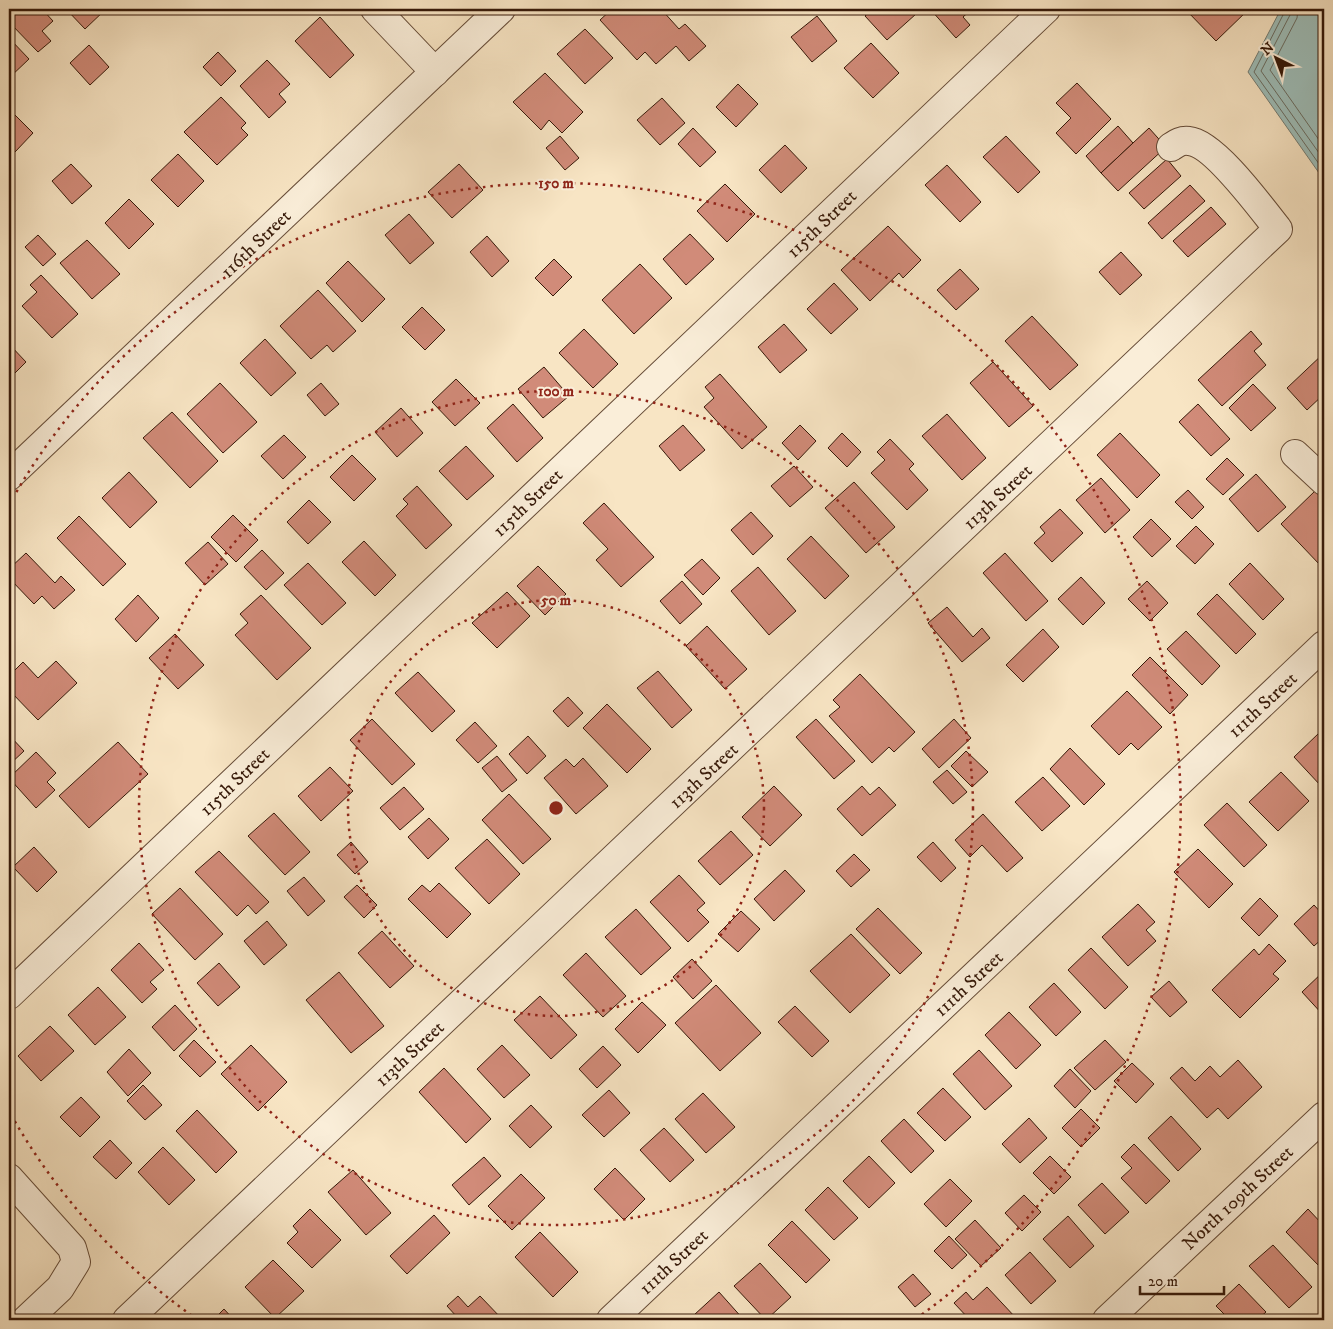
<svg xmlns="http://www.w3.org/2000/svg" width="1333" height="1329" font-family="'IM FELL DW Pica',serif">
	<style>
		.water { fill: #9ebeb9; stroke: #747c73 }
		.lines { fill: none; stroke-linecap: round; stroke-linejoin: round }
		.shore { stroke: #6a6c61; stroke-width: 1 }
		.building { fill: #d18b79; stroke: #361909 }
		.minor-casing { stroke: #664c38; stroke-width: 30 }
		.minor { stroke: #faeed9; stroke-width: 28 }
		.ring { fill: none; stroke: #8f2418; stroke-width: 2.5; stroke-dasharray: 2.5 5 }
		.labels { text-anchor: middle; stroke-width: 4; stroke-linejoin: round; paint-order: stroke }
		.street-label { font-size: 19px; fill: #361909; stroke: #faeed9 }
		.centre { fill: #8f2418; stroke: #faeed9; stroke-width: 2.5 }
		.ring-label { font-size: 15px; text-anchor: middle; font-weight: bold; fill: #8f2418; stroke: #faeed9; stroke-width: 4; stroke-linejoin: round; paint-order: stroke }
	</style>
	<rect width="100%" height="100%" fill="#f8e5c4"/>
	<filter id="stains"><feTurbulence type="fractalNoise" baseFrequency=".004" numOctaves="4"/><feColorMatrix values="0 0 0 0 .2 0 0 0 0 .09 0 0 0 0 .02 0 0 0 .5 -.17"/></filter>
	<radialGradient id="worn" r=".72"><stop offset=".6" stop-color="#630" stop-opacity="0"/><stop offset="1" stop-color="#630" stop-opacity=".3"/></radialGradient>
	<polygon class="water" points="1281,9 1324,9 1324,180 1248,72"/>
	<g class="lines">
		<g class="shore">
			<polyline points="1285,9 1284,13 1254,72 1324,171"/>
			<polyline points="1291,9 1290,15 1261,71 1324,160"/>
			<polyline points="1298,9 1297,18 1270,70 1324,147"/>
		</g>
	</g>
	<g class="building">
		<polygon points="9,9 42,9 53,21 42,31 51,41 38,52 9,22"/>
		<polygon points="66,9 106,9 85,29"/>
		<polygon points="612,9 661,9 679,29 685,24 706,46 689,61 676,46 656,64 645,52 637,60 600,20"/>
		<polygon points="873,9 911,9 916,14 887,40 865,16"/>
		<polygon points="930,9 972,9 963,17 970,25 956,38"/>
		<polygon points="1185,9 1249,9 1216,41"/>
		<polygon points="817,16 837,41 812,62 791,37"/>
		<polygon points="320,17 354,55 330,78 295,41"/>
		<polygon points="585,29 613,58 585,84 557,54"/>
		<polygon points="9,38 29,59 9,78"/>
		<polygon points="871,43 899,73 873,98 844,68"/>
		<polygon points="89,45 109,67 90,85 70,63"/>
		<polygon points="218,52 236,71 221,86 203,67"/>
		<polygon points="267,60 290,84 279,94 286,102 269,118 240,86"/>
		<polygon points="545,73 583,112 562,133 549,120 541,130 513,102"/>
		<polygon points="1077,83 1111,119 1076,154 1056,133 1071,118 1056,103"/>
		<polygon points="738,84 758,104 736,127 716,107"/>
		<polygon points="221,97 246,123 241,128 248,135 217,165 184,132"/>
		<polygon points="662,98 685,123 660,145 637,120"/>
		<polygon points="11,111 33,133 15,152 9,146 9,113"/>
		<polygon points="1118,126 1133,143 1101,173 1086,156"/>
		<polygon points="693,128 716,152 700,167 678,144"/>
		<polygon points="1149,128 1166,147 1118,191 1101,173"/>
		<polygon points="560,136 579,158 565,170 546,148"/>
		<polygon points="1006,136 1040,172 1018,193 983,157"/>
		<polygon points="785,145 807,168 781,193 759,170"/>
		<polygon points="178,154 204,181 178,207 151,180"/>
		<polygon points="1167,159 1181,176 1144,209 1129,193"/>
		<polygon points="71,164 92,186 72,204 52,181"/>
		<polygon points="459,164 483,190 452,218 428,192"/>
		<polygon points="947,165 981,202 960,222 925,185"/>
		<polygon points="725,184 755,214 727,242 697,211"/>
		<polygon points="1190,185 1205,201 1162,239 1148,223"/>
		<polygon points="129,199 154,224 129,249 105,223"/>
		<polygon points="1211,207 1226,224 1188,257 1173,241"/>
		<polygon points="409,214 434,243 410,264 385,235"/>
		<polygon points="888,226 921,260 903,278 899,273 870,301 841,270"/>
		<polygon points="690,234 714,259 686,285 663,259"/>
		<polygon points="38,235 56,254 43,266 25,247"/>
		<polygon points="487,236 509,261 492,277 470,252"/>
		<polygon points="87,240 120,274 92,299 60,263"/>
		<polygon points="1121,252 1142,275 1120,295 1099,272"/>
		<polygon points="554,259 572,277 553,296 535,278"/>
		<polygon points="348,261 385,299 362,322 326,283"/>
		<polygon points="640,264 672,298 634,334 602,300"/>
		<polygon points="960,269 979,289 956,310 937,290"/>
		<polygon points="41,275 78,314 52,338 22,306 37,292 30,285"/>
		<polygon points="834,283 858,309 831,334 807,309"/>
		<polygon points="318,290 356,331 333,352 327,345 311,359 280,326"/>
		<polygon points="422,307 445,330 425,350 402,327"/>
		<polygon points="1032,316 1078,365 1050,390 1005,341"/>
		<polygon points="784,324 807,350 780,373 758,347"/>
		<polygon points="584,329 618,364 593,388 559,353"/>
		<polygon points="1251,331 1262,344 1254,351 1266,365 1222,406 1198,380"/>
		<polygon points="265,339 296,373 271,396 240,363"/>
		<polygon points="9,344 26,362 9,379"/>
		<polygon points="1324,353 1324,394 1307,410 1287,388"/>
		<polygon points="993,362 1033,406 1009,427 970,383"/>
		<polygon points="544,367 569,396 543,418 518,389"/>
		<polygon points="720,374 767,427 742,449 704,407 714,398 705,387"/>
		<polygon points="456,379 480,403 455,426 432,402"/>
		<polygon points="220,383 257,422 223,453 187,414"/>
		<polygon points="321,383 339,404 325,416 307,395"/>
		<polygon points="1253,384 1276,408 1251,431 1229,408"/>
		<polygon points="513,404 543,438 517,462 487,428"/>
		<polygon points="1198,404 1230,439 1211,456 1179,422"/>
		<polygon points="401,408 423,433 397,457 375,432"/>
		<polygon points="172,412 218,461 190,488 143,438"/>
		<polygon points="947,414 986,458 962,480 922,436"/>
		<polygon points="683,425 705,450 680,471 659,446"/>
		<polygon points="800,425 816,441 798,460 782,443"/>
		<polygon points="842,433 861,452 847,467 828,448"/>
		<polygon points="1120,433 1160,475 1137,498 1097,455"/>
		<polygon points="284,435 306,457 283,479 261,456"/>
		<polygon points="890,439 914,464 909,469 928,490 907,510 871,473 885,460 877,452"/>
		<polygon points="466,446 494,476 467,500 439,471"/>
		<polygon points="352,455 376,479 354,501 330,477"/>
		<polygon points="1227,458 1244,475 1223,495 1206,479"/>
		<polygon points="794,466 813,487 790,507 771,486"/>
		<polygon points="129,472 157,502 130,528 102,498"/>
		<polygon points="1256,474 1286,507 1258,532 1229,499"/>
		<polygon points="1101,478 1130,510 1105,533 1076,500"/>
		<polygon points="854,482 895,527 866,553 825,508"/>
		<polygon points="417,486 452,525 426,549 396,516 408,504 403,499"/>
		<polygon points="1188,490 1204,507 1192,519 1175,502"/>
		<polygon points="1316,490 1324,499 1324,561 1320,565 1281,524"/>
		<polygon points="309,500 331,522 308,544 287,522"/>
		<polygon points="604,503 654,557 621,587 596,560 608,549 583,523"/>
		<polygon points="1060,509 1083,533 1052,562 1034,543 1045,533 1040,527"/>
		<polygon points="751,512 773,536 753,555 731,530"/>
		<polygon points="233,515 258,540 236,562 211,537"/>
		<polygon points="79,516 126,564 103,586 57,538"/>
		<polygon points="1151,519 1171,539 1152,557 1133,537"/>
		<polygon points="1196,526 1214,544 1195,564 1176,546"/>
		<polygon points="811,536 849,576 825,599 787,559"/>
		<polygon points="364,541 396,575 375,596 342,562"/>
		<polygon points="208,542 228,564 205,585 185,563"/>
		<polygon points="262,550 284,573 266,590 244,567"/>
		<polygon points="26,553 55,583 61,576 75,590 54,609 42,596 34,604 9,578 9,569"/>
		<polygon points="1005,553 1048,601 1026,621 983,573"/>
		<polygon points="702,559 720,578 703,595 684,575"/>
		<polygon points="308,563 346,603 322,625 284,585"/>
		<polygon points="1250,563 1284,599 1263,620 1229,584"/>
		<polygon points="538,566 566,594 545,615 517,586"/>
		<polygon points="758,567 796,611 769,635 731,591"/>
		<polygon points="1081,577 1105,603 1083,625 1058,599"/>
		<polygon points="682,581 702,604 680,624 660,601"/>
		<polygon points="1147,581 1168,603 1150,621 1128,599"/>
		<polygon points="507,592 530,616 497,648 472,623"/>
		<polygon points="1217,594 1256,634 1236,654 1197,614"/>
		<polygon points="138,595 159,618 136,642 115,619"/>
		<polygon points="261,595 311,648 277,680 235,635 248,623 240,614"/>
		<polygon points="947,607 973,637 982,628 990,638 962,662 928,623"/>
		<polygon points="707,626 747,669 725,689 686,646"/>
		<polygon points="1043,629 1059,647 1023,682 1006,665"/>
		<polygon points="1186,631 1220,666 1202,685 1167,649"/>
		<polygon points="175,634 204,665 178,689 149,658"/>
		<polygon points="1150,657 1188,695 1170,714 1132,675"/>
		<polygon points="56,661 77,683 38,720 9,690 9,676 23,662 38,678"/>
		<polygon points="658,671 692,710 672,728 637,688"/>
		<polygon points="418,672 455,711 432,732 395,693"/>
		<polygon points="860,674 915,732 894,752 889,747 872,763 829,716 840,707 833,700"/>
		<polygon points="1127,691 1162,727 1138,750 1131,743 1119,755 1091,726"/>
		<polygon points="568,697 583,713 568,727 553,711"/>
		<polygon points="607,704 651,749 627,773 583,728"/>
		<polygon points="372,719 415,764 392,785 350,740"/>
		<polygon points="816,719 855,761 834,779 796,737"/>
		<polygon points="954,719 971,738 939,768 922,749"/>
		<polygon points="475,722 497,746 478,763 456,740"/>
		<polygon points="1319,733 1324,739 1324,783 1321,786 1294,757"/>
		<polygon points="9,735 24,751 9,765"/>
		<polygon points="528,736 546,756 527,774 509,754"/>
		<polygon points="118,742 148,774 89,828 59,796"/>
		<polygon points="1070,748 1105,784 1084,805 1050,769"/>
		<polygon points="966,751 988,772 972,787 951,766"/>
		<polygon points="36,752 56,773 47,782 55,790 36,808 9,778"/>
		<polygon points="497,756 517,780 502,792 482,768"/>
		<polygon points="583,758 608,786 576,814 544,778 566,759 574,767"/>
		<polygon points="330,767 353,791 321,821 298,796"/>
		<polygon points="947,770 967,792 953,804 933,782"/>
		<polygon points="1281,772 1309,801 1278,831 1249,802"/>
		<polygon points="1043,777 1070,806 1042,831 1015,802"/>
		<polygon points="774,786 802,815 770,846 742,817"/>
		<polygon points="862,786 870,795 879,787 896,805 862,836 837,809"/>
		<polygon points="404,787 424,809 400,830 380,808"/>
		<polygon points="509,794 551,839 523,864 482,820"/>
		<polygon points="1227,803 1267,845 1244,867 1204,825"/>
		<polygon points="274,813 310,852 285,875 248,836"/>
		<polygon points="983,814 1023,858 1007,872 982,845 970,857 955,840"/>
		<polygon points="429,818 449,839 428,859 408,837"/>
		<polygon points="731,831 753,855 720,885 698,861"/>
		<polygon points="487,839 520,874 489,904 455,868"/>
		<polygon points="351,842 368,862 355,874 337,855"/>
		<polygon points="933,842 956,868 941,882 917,857"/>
		<polygon points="34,847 57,872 37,892 13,867"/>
		<polygon points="1198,849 1233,884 1209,908 1174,872"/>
		<polygon points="219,851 269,902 256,914 248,905 237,916 195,872"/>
		<polygon points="854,854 870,870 851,887 836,871"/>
		<polygon points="785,870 805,891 774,921 754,899"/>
		<polygon points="679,875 705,903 697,910 709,922 688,942 650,902"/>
		<polygon points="304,877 325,901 308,916 287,891"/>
		<polygon points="439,883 471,914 447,938 408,899 422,885 430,892"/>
		<polygon points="357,885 377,905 364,918 344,897"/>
		<polygon points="180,888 223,934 195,960 152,914"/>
		<polygon points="1260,898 1278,916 1259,936 1241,918"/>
		<polygon points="1138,904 1155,922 1146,930 1156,941 1128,966 1102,937"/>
		<polygon points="1314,905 1324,916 1324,937 1314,946 1294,924"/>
		<polygon points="878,908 922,953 900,974 856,929"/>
		<polygon points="636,909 671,948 641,975 605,937"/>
		<polygon points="741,911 760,929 738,952 718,934"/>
		<polygon points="267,921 287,945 264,965 244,941"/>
		<polygon points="382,931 414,966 390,988 358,953"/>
		<polygon points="851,934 890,975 850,1013 810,971"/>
		<polygon points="139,943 164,970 150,982 157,989 142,1003 111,970"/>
		<polygon points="1269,944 1286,961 1273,974 1279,979 1240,1018 1212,990 1254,949 1259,955"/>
		<polygon points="1091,948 1128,987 1105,1009 1068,970"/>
		<polygon points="586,953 626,996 603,1017 563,975"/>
		<polygon points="692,959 712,981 693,999 673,977"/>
		<polygon points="219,963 240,987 218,1006 197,983"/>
		<polygon points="1324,971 1324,1016 1302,992"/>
		<polygon points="339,972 384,1026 351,1053 306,1000"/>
		<polygon points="1169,981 1187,1002 1170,1017 1151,997"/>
		<polygon points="1054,983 1081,1012 1056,1036 1029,1007"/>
		<polygon points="716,985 761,1033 720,1071 675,1023"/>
		<polygon points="98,987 126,1017 95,1045 68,1015"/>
		<polygon points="540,996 577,1035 551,1059 514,1020"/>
		<polygon points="642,1002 666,1025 638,1053 615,1029"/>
		<polygon points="175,1005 197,1029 174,1051 152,1027"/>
		<polygon points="795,1006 829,1041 812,1057 778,1022"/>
		<polygon points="1009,1012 1041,1045 1016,1069 985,1035"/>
		<polygon points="50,1026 74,1051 41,1081 18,1056"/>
		<polygon points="194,1040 216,1062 200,1077 179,1056"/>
		<polygon points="1105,1040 1126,1062 1095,1090 1074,1068"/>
		<polygon points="251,1045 287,1082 258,1111 221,1074"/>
		<polygon points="502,1045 530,1075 504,1098 477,1069"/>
		<polygon points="603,1046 621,1065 597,1088 579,1069"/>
		<polygon points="129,1049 151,1073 128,1096 107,1072"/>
		<polygon points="979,1050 1012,1086 985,1110 953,1074"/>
		<polygon points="1238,1060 1262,1087 1228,1119 1218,1108 1207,1118 1170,1078 1182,1067 1195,1081 1210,1066 1220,1077"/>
		<polygon points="1132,1063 1154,1084 1136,1103 1114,1081"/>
		<polygon points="444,1068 491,1119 466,1143 419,1092"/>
		<polygon points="1070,1069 1091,1091 1075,1108 1054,1086"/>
		<polygon points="143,1085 162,1105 145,1120 127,1101"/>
		<polygon points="943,1088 971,1117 945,1141 917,1113"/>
		<polygon points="609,1090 630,1113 604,1137 582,1115"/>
		<polygon points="703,1093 735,1127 706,1153 675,1119"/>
		<polygon points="81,1097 100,1117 80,1137 60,1117"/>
		<polygon points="531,1105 552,1127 530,1148 509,1126"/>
		<polygon points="1081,1109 1100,1128 1081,1147 1062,1128"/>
		<polygon points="197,1110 237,1152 216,1173 176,1131"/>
		<polygon points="1171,1116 1201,1149 1178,1171 1148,1138"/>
		<polygon points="1029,1118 1047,1138 1020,1163 1002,1144"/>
		<polygon points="904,1119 934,1151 911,1173 881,1141"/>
		<polygon points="664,1128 694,1160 670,1182 640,1150"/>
		<polygon points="110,1140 132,1163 116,1179 93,1157"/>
		<polygon points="1134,1144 1170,1181 1146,1204 1121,1178 1132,1168 1121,1157"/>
		<polygon points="163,1147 195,1180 169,1205 138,1172"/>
		<polygon points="869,1156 895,1183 869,1208 843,1181"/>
		<polygon points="1050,1156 1071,1177 1054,1194 1033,1173"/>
		<polygon points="484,1157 501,1176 469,1205 452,1185"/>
		<polygon points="615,1168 645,1199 624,1220 594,1189"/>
		<polygon points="353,1170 391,1213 366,1235 328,1192"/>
		<polygon points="521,1174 545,1198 512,1230 488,1206"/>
		<polygon points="950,1179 972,1201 946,1227 924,1204"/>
		<polygon points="1102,1183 1129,1212 1105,1234 1078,1205"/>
		<polygon points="828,1187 858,1218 834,1240 805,1210"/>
		<polygon points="1024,1195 1041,1212 1022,1231 1005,1213"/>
		<polygon points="310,1209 341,1240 312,1268 287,1243 298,1232 293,1226"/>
		<polygon points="1308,1209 1324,1226 1324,1265 1321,1268 1286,1232"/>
		<polygon points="434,1215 450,1233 407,1274 390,1256"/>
		<polygon points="1068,1216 1094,1246 1070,1268 1043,1239"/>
		<polygon points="975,1220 1001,1248 981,1266 955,1239"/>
		<polygon points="792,1221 830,1260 806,1283 768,1245"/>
		<polygon points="540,1232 578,1272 553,1297 515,1257"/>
		<polygon points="949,1236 967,1255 952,1269 934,1251"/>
		<polygon points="1273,1245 1312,1287 1289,1308 1249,1266"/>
		<polygon points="1030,1252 1056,1281 1031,1304 1005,1275"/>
		<polygon points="273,1260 304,1291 275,1318 245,1287"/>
		<polygon points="760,1263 791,1297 766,1320 734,1286"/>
		<polygon points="913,1274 931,1294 915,1307 898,1287"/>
		<polygon points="1239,1284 1266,1312 1257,1320 1230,1320 1216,1306"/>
		<polygon points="987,1287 1016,1318 1014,1320 970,1320 954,1303 966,1292 973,1300"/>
		<polygon points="719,1292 744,1320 699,1320 694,1315"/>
		<polygon points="458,1296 468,1307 480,1296 503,1320 454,1320 457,1317 447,1306"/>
		<polygon points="224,1309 234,1320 213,1320"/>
	</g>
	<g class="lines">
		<g class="minor-casing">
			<g id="minor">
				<polyline points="375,9 435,72"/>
				<polyline points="1295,454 1324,481"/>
				<polyline points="9,476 501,9"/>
				<polyline points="9,995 1046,9"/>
				<polyline points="9,1178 72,1248 76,1262 60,1288 26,1320"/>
				<path d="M127,1320l1151,-1091c-16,-20 -64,-86 -89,-88 -8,-1 -12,2 -18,6"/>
				<polyline points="611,1320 1324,645"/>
				<polyline points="1107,1320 1324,1116"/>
			</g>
		</g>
		<use href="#minor" class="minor"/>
	</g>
	<g class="ring">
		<circle cx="556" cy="808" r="208"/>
		<circle cx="556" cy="808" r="417"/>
		<path d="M198 1320A625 625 0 0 1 9 1111M9 505A625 625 0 1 1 914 1320"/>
	</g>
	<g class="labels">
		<g class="street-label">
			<text transform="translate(821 223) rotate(-44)" y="7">115th Street</text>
			<text transform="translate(255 243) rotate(-44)" y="7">116th Street</text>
			<text transform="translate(997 496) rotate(-43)" y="7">113th Street</text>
			<text transform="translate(527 502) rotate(-44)" y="7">115th Street</text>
			<text transform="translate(1262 704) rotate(-43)" y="7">111th Street</text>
			<text transform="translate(703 775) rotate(-43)" y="7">113th Street</text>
			<text transform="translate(234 781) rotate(-44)" y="7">115th Street</text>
			<text transform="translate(968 983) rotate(-43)" y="7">111th Street</text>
			<text transform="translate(409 1053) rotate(-43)" y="7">113th Street</text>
			<text transform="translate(1237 1197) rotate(-43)" y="7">North 109th Street</text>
			<text transform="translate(673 1261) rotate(-43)" y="7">111th Street</text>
		</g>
	</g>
	<circle cx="556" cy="808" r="8" class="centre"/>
	<g class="ring-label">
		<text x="556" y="188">150 m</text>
		<text x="556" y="396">100 m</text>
		<text x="556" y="605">50 m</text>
	</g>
	<rect width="1333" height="1329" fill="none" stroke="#f8e5c4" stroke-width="30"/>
	<rect x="10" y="10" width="1313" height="1309" fill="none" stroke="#361909" stroke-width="2.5"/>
	<rect x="15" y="15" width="1303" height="1299" fill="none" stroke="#361909"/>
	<g transform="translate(1276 58) rotate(318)" stroke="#faeed9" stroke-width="4" paint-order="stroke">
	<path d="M0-4L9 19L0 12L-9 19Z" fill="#361909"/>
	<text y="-8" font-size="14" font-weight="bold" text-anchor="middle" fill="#361909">N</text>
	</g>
	<path d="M1140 1286v8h84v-8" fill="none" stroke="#361909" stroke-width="2.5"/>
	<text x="1148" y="1286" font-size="15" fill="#361909" stroke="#faeed9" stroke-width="4" paint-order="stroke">20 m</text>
	<rect width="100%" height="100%" filter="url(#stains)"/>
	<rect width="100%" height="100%" fill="url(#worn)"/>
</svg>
